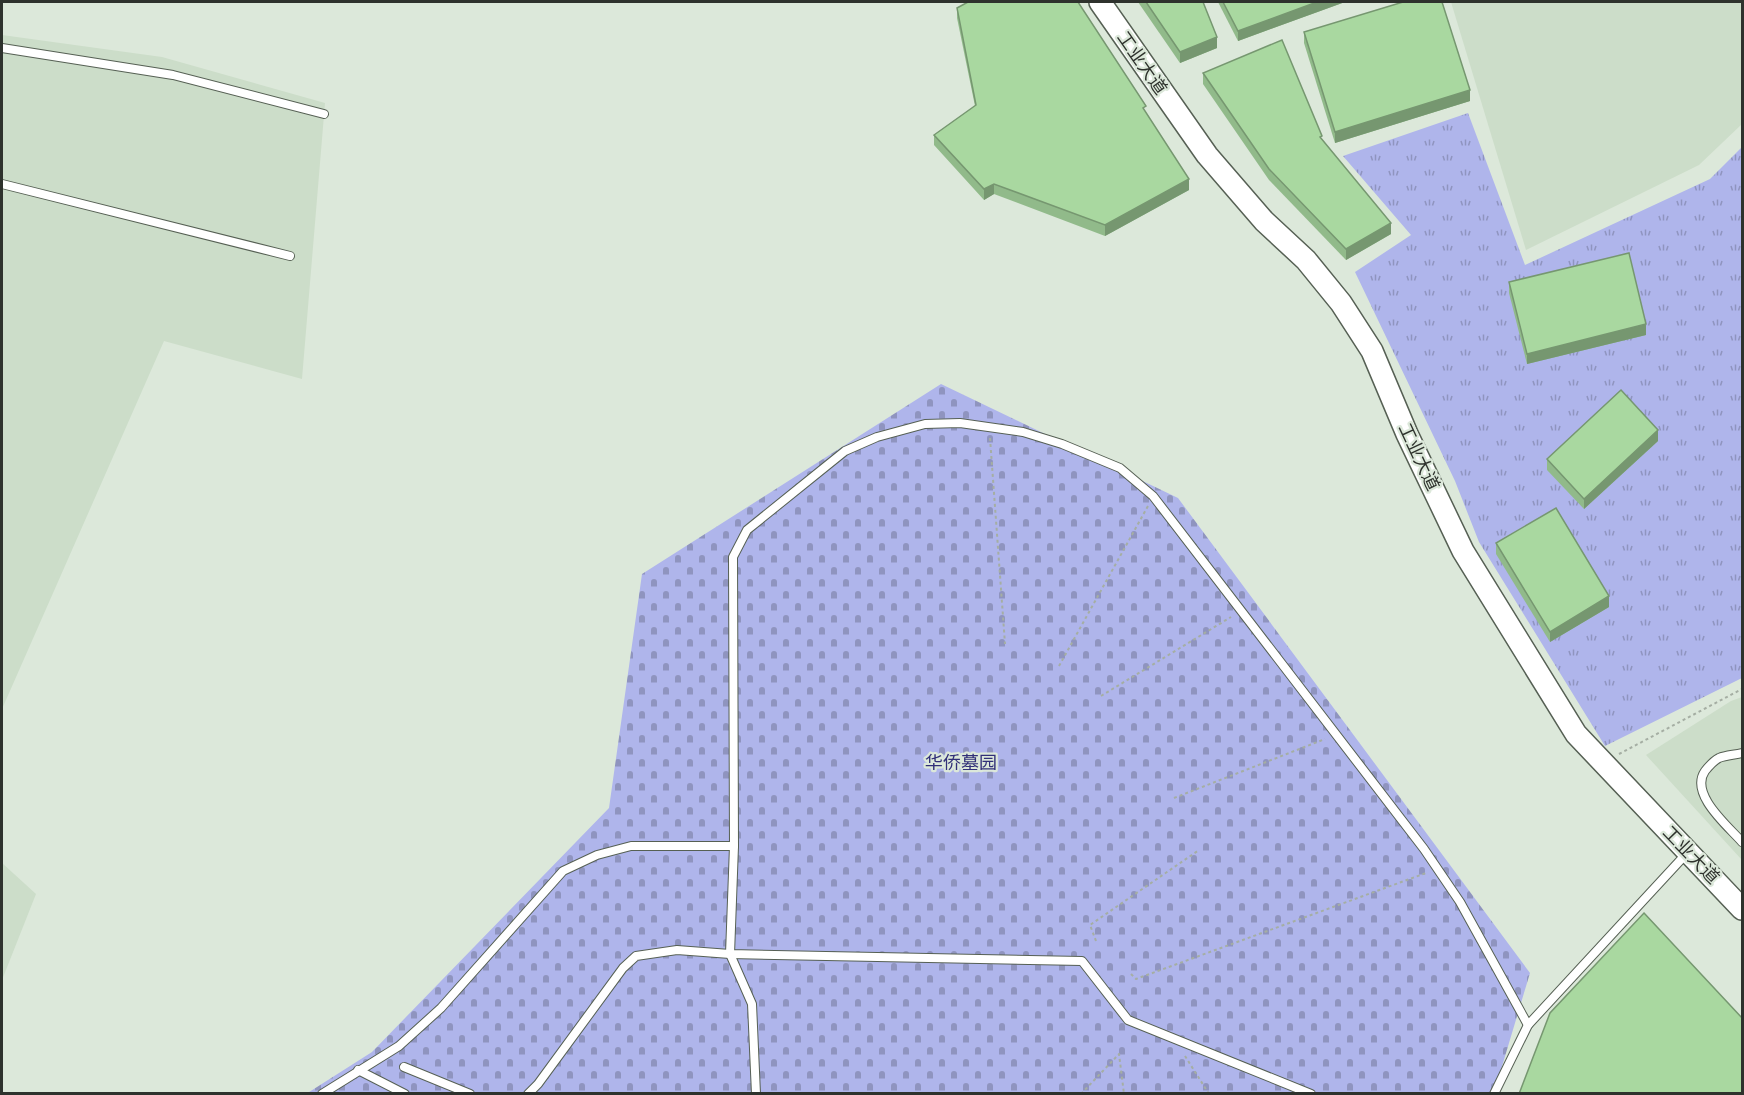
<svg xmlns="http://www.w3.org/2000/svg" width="1744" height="1095" font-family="Commissioner,'Noto Sans SC',sans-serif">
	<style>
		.built { fill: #ccddc9 }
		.grass { fill: url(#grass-tufts) }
		.cemetery { fill: url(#cemetery-stones) }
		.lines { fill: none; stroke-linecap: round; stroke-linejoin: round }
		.lane-casing { stroke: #566054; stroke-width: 10 }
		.secondary-casing { stroke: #566054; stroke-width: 24 }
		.path { stroke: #a5aea3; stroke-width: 2; stroke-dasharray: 3 3; stroke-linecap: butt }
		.lane { stroke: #fff; stroke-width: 8 }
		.secondary { stroke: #fff; stroke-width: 21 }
		.wall { fill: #91ba8a }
		.shaded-wall { fill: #769770 }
		.building { fill: #a9d8a0; stroke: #769770; stroke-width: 1.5 }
		.labels { text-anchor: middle; stroke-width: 4.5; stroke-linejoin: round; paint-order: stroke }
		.street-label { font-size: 18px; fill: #2e322d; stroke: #dce8da }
		.park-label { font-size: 18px; fill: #312f78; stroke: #dce8da }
	</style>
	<defs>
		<pattern id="grass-tufts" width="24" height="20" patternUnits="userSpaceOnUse" patternTransform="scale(1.5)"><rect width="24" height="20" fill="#afb5eb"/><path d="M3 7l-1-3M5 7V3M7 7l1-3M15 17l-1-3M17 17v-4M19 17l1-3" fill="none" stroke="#8f94bf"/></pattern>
		<pattern id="cemetery-stones" width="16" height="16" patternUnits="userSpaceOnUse" patternTransform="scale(1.5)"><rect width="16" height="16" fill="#afb5eb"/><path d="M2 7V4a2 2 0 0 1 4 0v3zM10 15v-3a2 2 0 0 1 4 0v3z" fill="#8f94bf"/></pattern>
	</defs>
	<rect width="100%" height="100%" fill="#dce8da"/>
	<g class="built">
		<polygon points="1451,2 1742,2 1742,124 1699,165 1526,250"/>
		<polygon points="2,35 162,57 325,103 302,379 164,341 2,709"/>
		<polygon points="1742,697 1742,860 1646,755 1731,701"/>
		<polygon points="2,863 36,894 2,980"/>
	</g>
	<polygon class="grass" points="1468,113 1525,265 1710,179 1742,147 1742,678 1605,746 1479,542 1455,481 1355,272 1411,235 1343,156"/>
	<polygon class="cemetery" points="941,384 1178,498 1530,973 1494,1093 306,1094 372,1052 609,808 642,574"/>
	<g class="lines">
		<g class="lane-casing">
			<g id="lane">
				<polyline points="2,48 173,75 324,114"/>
				<polyline points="2,184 290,256"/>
				<path d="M1742,753c-7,2 -16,2 -23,5 -6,3 -10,8 -14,13 -16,23 23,55 37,71"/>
				<polyline points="404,1067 470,1094"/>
				<polyline points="358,1070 405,1094"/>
				<polyline points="322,1094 399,1046 441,1008 563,871 597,855 631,846 734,846"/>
				<polyline points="528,1094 538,1084 623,968 636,956 677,950 730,954 1082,961 1128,1020 1311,1094"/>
				<polyline points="756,1094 752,1004 730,954 734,846 733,557 747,530 845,451 877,437 925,424 960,423 1023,432 1062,444 1120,468 1153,496 1424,849 1460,902 1528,1025"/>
				<polyline points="1494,1094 1528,1025 1687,853"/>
			</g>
		</g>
		<g class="secondary-casing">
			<polyline id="secondary" points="1100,2 1207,155 1264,221 1306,260 1341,303 1372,351 1407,434 1463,551 1576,734 1742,909"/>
		</g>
		<g class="path">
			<polyline points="990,438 1005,644"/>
			<polyline points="1059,666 1148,506"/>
			<polyline points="1101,696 1231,617"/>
			<polyline points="1619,754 1742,689"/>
			<polyline points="1174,798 1325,739"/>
			<polyline points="1096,941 1090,925 1199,850"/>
			<polyline points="1131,974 1136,979 1426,873"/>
			<polyline points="1185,1056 1209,1094"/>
			<polyline points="1081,1094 1119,1054 1124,1094"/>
		</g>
		<use href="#lane" class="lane"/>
		<use href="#secondary" class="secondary"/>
	</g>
	<g class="wall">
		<polygon points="1138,2 1203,2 1217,48 1180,63"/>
		<polygon points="1218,2 1345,2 1238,41"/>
		<polygon points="957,8 1146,113 1189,190 1105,236 994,194 984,200 934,145 934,135 975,106 957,18"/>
		<polygon points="1304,32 1470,101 1335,143 1304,43"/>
		<polygon points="1203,73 1322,139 1391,234 1346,260 1269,180 1203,84"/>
		<polygon points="1509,282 1646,335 1527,364 1509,293"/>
		<polygon points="1658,441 1584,509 1547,470 1547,459"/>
		<polygon points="1496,543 1609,607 1550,642 1496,554"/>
	</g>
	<g class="shaded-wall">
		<polygon points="1317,2 1345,2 1238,41 1238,31"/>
		<polygon points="1217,37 1217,48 1180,63 1180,52"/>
		<polygon points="1470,90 1470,101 1335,143 1335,132"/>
		<polygon points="1189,179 1189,190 1105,236 1105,225"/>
		<polygon points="994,184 994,194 984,200 984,189"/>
		<polygon points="1391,223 1391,234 1346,260 1346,249"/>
		<polygon points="1646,324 1646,335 1527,364 1527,354"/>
		<polygon points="1658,430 1658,441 1584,509 1584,499"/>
		<polygon points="1609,596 1609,607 1550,642 1550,632"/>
	</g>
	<g class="building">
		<polygon points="968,2 1078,2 1146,106 1143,108 1189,179 1105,225 994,184 984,189 934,135 976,105 957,8"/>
		<polygon points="1146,2 1203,2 1217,37 1180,52"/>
		<polygon points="1223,2 1317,2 1238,31"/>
		<polygon points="1403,2 1442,2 1470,90 1335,132 1304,32"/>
		<polygon points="1282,40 1322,136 1320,137 1391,223 1346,249 1269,169 1203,73"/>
		<polygon points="1629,253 1646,324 1527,354 1509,282"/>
		<polygon points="1621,390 1658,430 1584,499 1547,459"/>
		<polygon points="1556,508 1609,596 1550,632 1496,543"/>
		<polygon points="1644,913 1743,1019 1743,1094 1519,1094 1550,1013"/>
	</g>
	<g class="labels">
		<g class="street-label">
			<text transform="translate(1142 63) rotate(55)" y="6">工业大道</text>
			<text transform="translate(1419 457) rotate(65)" y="6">工业大道</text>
			<text transform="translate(1691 855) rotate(46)" y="6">工业大道</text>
		</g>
		<g class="park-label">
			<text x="961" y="769">华侨墓园</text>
		</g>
	</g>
	<rect width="1744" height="1095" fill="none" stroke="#2e322d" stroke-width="6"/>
</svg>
